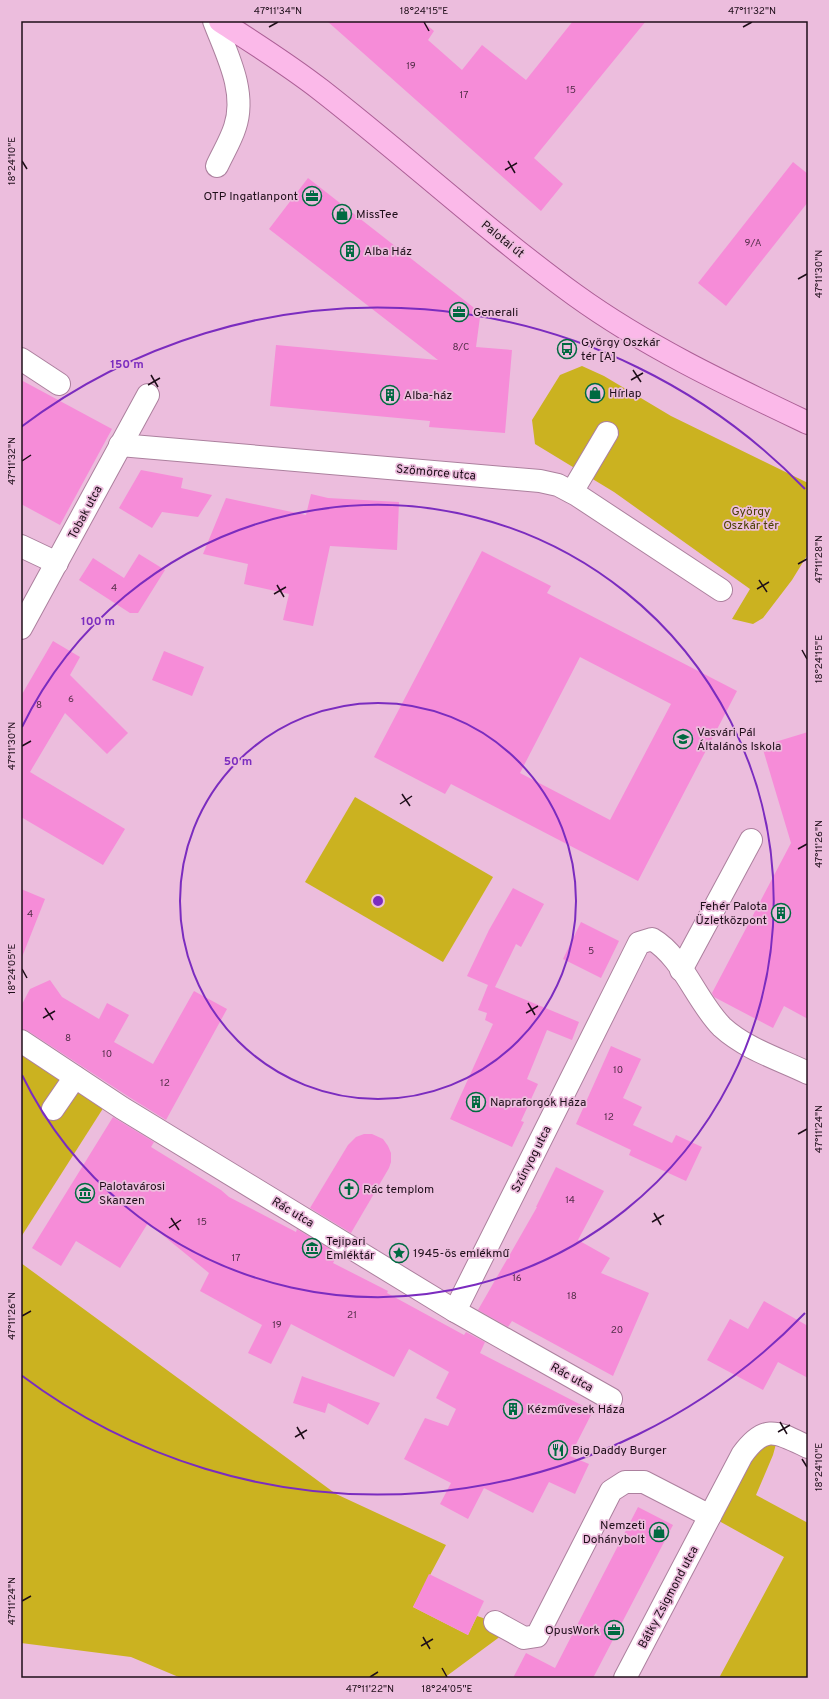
<svg xmlns="http://www.w3.org/2000/svg" width="829" height="1699" font-family="Overpass,sans-serif">
	<style>
		.green { fill: #cbb220 }
		.building { fill: #f68cd8; fill-rule: evenodd }
		.lines { fill: none; stroke-linecap: round; stroke-linejoin: round }
		.minor-casing { stroke: #ac809e; stroke-width: 24 }
		.major-casing { stroke: #ac5f96; stroke-width: 24 }
		.minor { stroke: #fff; stroke-width: 22 }
		.major { stroke: #fbb9e9; stroke-width: 22 }
		.ticks { fill: none; stroke: #1e0e19; stroke-width: 1.5 }
		.ring { fill: none; stroke: #7b2cbf; stroke-width: 2 }
		.labels { text-anchor: middle; stroke-width: 3.5; stroke-linejoin: round; paint-order: stroke }
		.number-label { font-size: 10px; fill: #542e49 }
		.poi-label { font-size: 12px; fill: #1e0e19; stroke: #ecbddd; text-anchor: start }
		.street-label { font-size: 12px; fill: #1e0e19; stroke: #ecbddd }
		.park-label { font-size: 12px; fill: #4b4003; stroke: #ecbddd }
		.centre { fill: #7b2cbf; stroke: #ecbddd; stroke-width: 2 }
		.ring-label { font-size: 12px; text-anchor: middle; font-weight: bold; fill: #7b2cbf; stroke: #ecbddd; stroke-width: 3.5; stroke-linejoin: round; paint-order: stroke }
		.neatline { fill: none; stroke: #1e0e19; stroke-width: 1.5 }
		.ticks-label { font-size: 10px; text-anchor: middle; fill: #1e0e19 }
	</style>
	<rect width="100%" height="100%" fill="#ecbddd"/>
	<g class="green">
		<polygon points="582,366 604,376 671,416 808,483 808,554 792,580 763,618 753,624 732,619 750,589 614,492 535,444 532,420 560,375"/>
		<polygon points="355,797 493,877 443,962 305,882"/>
		<polygon points="21,1041 109,1099 21,1237"/>
		<polygon points="21,1263 336,1494 446,1545 413,1607 468,1635 477,1616 495,1622 509,1630 444,1678 181,1678 131,1657 21,1643"/>
		<polygon points="779,1433 773,1455 756,1495 808,1523 808,1678 719,1678 784,1557 710,1516 742,1455"/>
	</g>
	<g class="building">
		<polygon points="327,21 422,21 434,31 428,40 462,70 482,45 526,80 573,21 646,21 534,158 563,184 541,211"/>
		<polygon points="793,162 808,174 808,202 726,306 698,283"/>
		<polygon points="308,178 473,307 480,317 476,347 512,350 505,433 429,427 430,421 270,406 276,345 438,360 269,229"/>
		<polygon points="21,380 112,429 60,525 21,504"/>
		<polygon points="141,470 183,478 181,488 212,495 198,517 162,512 152,528 119,508"/>
		<polygon points="311,494 328,498 399,502 397,550 330,546 313,626 283,620 289,594 244,584 248,564 203,554 226,498 306,515"/>
		<path d="M482,551l69,35 -4,7 190,98 -99,190 -187,-97 -6,10 -71,-37zM580,657l91,47 -61,116 -90,-47z"/>
		<polygon points="139,554 165,570 138,613 130,613 79,580 93,558 124,578"/>
		<polygon points="53,641 80,657 70,675 128,733 107,754 65,713 30,772 125,829 103,865 21,817 21,696"/>
		<polygon points="164,651 204,667 192,696 152,680"/>
		<polygon points="808,732 808,1019 784,1006 773,1028 714,997 712,993 791,843 762,746"/>
		<polygon points="513,888 544,904 521,947 516,944 495,987 579,1022 572,1040 547,1030 527,1079 538,1084 521,1121 524,1122 512,1147 450,1119 493,1024 485,1020 487,1013 478,1010 488,985 467,976 489,930"/>
		<polygon points="21,889 45,899 22,957 21,957"/>
		<polygon points="581,922 619,941 601,978 563,959"/>
		<polygon points="50,980 62,997 99,1019 107,1003 129,1015 114,1042 153,1064 194,991 227,1009 166,1120 129,1097 28,1031 21,1029 21,1006 30,989"/>
		<polygon points="611,1046 641,1059 623,1098 642,1107 633,1125 672,1143 676,1135 702,1147 686,1181 629,1155 631,1150 576,1124"/>
		<polygon points="113,1117 154,1142 151,1147 221,1190 229,1197 296,1232 297,1229 338,1254 333,1263 388,1291 387,1293 464,1335 466,1332 485,1342 480,1353 593,1411 570,1456 589,1464 575,1494 549,1482 533,1513 484,1488 468,1519 440,1504 451,1483 404,1459 425,1418 448,1426 456,1409 436,1398 449,1372 409,1349 394,1377 291,1324 271,1364 248,1353 262,1325 200,1291 209,1273 148,1223 120,1268 76,1241 61,1266 32,1248"/>
		<polygon points="364,1134 372,1134 383,1139 388,1146 391,1153 391,1162 389,1168 351,1233 310,1208 348,1145 356,1137"/>
		<polygon points="556,1167 604,1191 578,1240 610,1258 601,1273 649,1293 613,1376 512,1321 508,1327 478,1310 537,1207 536,1207"/>
		<polygon points="764,1301 808,1326 808,1378 778,1362 763,1390 707,1360 730,1319 748,1329"/>
		<polygon points="302,1376 304,1377 380,1403 368,1425 328,1403 325,1413 293,1403"/>
		<polygon points="638,1507 673,1525 593,1678 513,1678 526,1653 555,1668"/>
		<polygon points="429,1574 484,1601 468,1635 413,1607"/>
	</g>
	<g class="lines">
		<g class="minor-casing">
			<g id="minor">
				<path d="M214,21c12,32 33,70 21,106 -4,13 -12,26 -18,39"/>
				<polyline points="21,359 59,384"/>
				<polyline points="120,445 540,481 558,485 577,495 721,590"/>
				<polyline points="572,492 607,433"/>
				<polyline points="21,546 57,563"/>
				<polyline points="21,628 148,395"/>
				<polyline points="681,970 751,840"/>
				<polyline points="21,1041 122,1108 455,1311 611,1399"/>
				<polyline points="53,1109 75,1077"/>
				<path d="M455,1311l184,-368 13,-4c31,18 44,62 70,88 24,22 57,32 86,46"/>
				<polyline points="495,1622 524,1638 537,1636 611,1491 625,1482 644,1482 710,1516"/>
				<path d="M625,1678l117,-223c23,-32 35,-23 66,-8"/>
			</g>
		</g>
		<g class="major-casing">
			<path id="major" d="M220,21c34,22 69,44 101,69 86,67 166,141 254,205 72,52 153,90 233,128"/>
		</g>
		<use href="#minor" class="minor"/>
		<use href="#major" class="major"/>
	</g>
	<path class="ticks" d="M424,22l5,9M269,27l9,-5M743,27l9,-5M22,161l5,8M508,161l7,12M505,170l12,-7M798,279l9,-5M633,370l8,12M151,375l7,12M631,380l12,-7M148,385l12,-7M22,461l9,-6M798,564l9,-5M759,580l8,12M277,585l7,12M757,589l12,-7M274,594l12,-7M802,650l5,9M22,746l9,-5M402,794l8,12M400,804l12,-8M798,849l9,-5M22,969l5,9M528,1003l7,12M45,1008l8,12M526,1013l12,-7M43,1018l12,-7M798,1134l9,-5M654,1213l7,12M171,1218l8,12M652,1222l12,-7M169,1228l12,-8M22,1316l9,-5M780,1422l7,12M297,1427l7,12M778,1432l12,-7M295,1437l12,-7M802,1459l5,8M22,1601l9,-5M423,1637l7,12M421,1646l12,-7M442,1668l5,9M370,1677l8,-5"/>
	<g class="ring">
		<circle cx="378" cy="901" r="198"/>
		<path d="M22 727A396 396 0 1 1 22 1075"/>
		<path d="M805 1313A593 593 0 0 1 21 1375M21 427A593 593 0 0 1 805 489"/>
	</g>
	<defs>
		<g id="office-ring" transform="scale(1)"><circle r="9.5" fill="#ecbddd" stroke="#006a41" stroke-width="1.5"/><path d="M-6-3h4V-5.5h4V-3h4V5H-6ZM-1-4.5V-3h2v-1.5ZM-6 0V1H6V0Z" fill="#006a41"/></g>
		<g id="shop-ring" transform="scale(1)"><circle r="9.5" fill="#ecbddd" stroke="#006a41" stroke-width="1.5"/><path d="M-5-2.5h2.3a2.7 3.5 0 0 1 5.4 0H5L5.5 6h-11ZM-1.5-2.5h3a1.5 2.3 0 0 0-3 0Z" fill="#006a41"/></g>
		<g id="building-ring" transform="scale(1)"><circle r="9.5" fill="#ecbddd" stroke="#006a41" stroke-width="1.5"/><path d="M-4-6H4V6H1V3H-1V6H-4ZM-2.5-4.3h1.7v1.8h-1.7ZM.8-4.3h1.7v1.8H.8ZM-2.5-1h1.7V.8h-1.7ZM.8-1h1.7V.8H.8Z" fill="#006a41"/></g>
		<g id="bus-ring" transform="scale(1)"><circle r="9.5" fill="#ecbddd" stroke="#006a41" stroke-width="1.5"/><path d="M-5-6H5V4H4V6H2V4H-2V6H-4V4H-5ZM-3.5-4V0h7V-4ZM-3.5 1.2v1.5H-2V1.2ZM2 1.2v1.5H3.5V1.2Z" fill="#006a41"/></g>
		<g id="school-ring" transform="scale(1)"><circle r="9.5" fill="#ecbddd" stroke="#006a41" stroke-width="1.5"/><path d="M0-5L7-2L0 1L-7-2ZM-4 1L0 2.5L4 1V4Q0 6-4 4Z" fill="#006a41"/></g>
		<g id="church-ring" transform="scale(1)"><circle r="9.5" fill="#ecbddd" stroke="#006a41" stroke-width="1.5"/><path d="M-1.2-6h2.4v3.5h3.3v2.4h-3.3V6h-2.4V-.1h-3.3v-2.4h3.3Z" fill="#006a41"/></g>
		<g id="museum-ring" transform="scale(1)"><circle r="9.5" fill="#ecbddd" stroke="#006a41" stroke-width="1.5"/><path d="M0-6L6-3V-2H-6V-3ZM-5-1h2V3h-2ZM-1-1h2V3h-2ZM3-1h2V3H3ZM-6 4H6V6H-6Z" fill="#006a41"/></g>
		<g id="sight-ring" transform="scale(1)"><circle r="9.5" fill="#ecbddd" stroke="#006a41" stroke-width="1.5"/><path d="M0-6L1.8-2.2L6-1.7L2.9 1.2L3.7 5.4L0 3.3L-3.7 5.4L-2.9 1.2L-6-1.7L-1.8-2.2Z" fill="#006a41"/></g>
		<g id="restaurant-ring" transform="scale(1)"><circle r="9.5" fill="#ecbddd" stroke="#006a41" stroke-width="1.5"/><path d="M-5-6h1v4h1v-4h1v4h1v-4h1v5L-1.5 .5V6h-2V.5L-5-1ZM5-6V6H3V1.5H1.5Q1.5-4 5-6Z" fill="#006a41"/></g>
	</defs>
	<g fill-rule="evenodd">
		<use href="#office-ring" x="312" y="196"/>
		<use href="#shop-ring" x="342" y="214"/>
		<use href="#building-ring" x="350" y="251"/>
		<use href="#office-ring" x="459" y="312"/>
		<use href="#bus-ring" x="567" y="349"/>
		<use href="#shop-ring" x="595" y="393"/>
		<use href="#building-ring" x="390" y="395"/>
		<use href="#school-ring" x="683" y="739"/>
		<use href="#building-ring" x="781" y="913"/>
		<use href="#building-ring" x="476" y="1102"/>
		<use href="#church-ring" x="349" y="1189"/>
		<use href="#museum-ring" x="85" y="1193"/>
		<use href="#museum-ring" x="312" y="1248"/>
		<use href="#sight-ring" x="399" y="1253"/>
		<use href="#building-ring" x="513" y="1409"/>
		<use href="#restaurant-ring" x="558" y="1450"/>
		<use href="#shop-ring" x="659" y="1532"/>
		<use href="#office-ring" x="614" y="1630"/>
	</g>
	<g class="labels">
		<g class="number-label">
			<text x="411" y="69">19</text>
			<text x="571" y="93">15</text>
			<text x="464" y="98">17</text>
			<text x="753" y="246">9/A</text>
			<text x="461" y="350">8/C</text>
			<text x="114" y="591">4</text>
			<text x="71" y="702">6</text>
			<text x="39" y="708">8</text>
			<text x="30" y="917">4</text>
			<text x="591" y="954">5</text>
			<text x="68" y="1041">8</text>
			<text x="107" y="1057">10</text>
			<text x="618" y="1073">10</text>
			<text x="165" y="1086">12</text>
			<text x="609" y="1120">12</text>
			<text x="570" y="1203">14</text>
			<text x="202" y="1225">15</text>
			<text x="236" y="1261">17</text>
			<text x="517" y="1281">16</text>
			<text x="572" y="1299">18</text>
			<text x="352" y="1318">21</text>
			<text x="277" y="1328">19</text>
			<text x="617" y="1333">20</text>
		</g>
		<g class="poi-label">
			<text x="298" y="200" text-anchor="end">OTP Ingatlanpont</text>
			<text x="356" y="218">MissTee</text>
			<text x="364" y="255">Alba Ház</text>
			<text x="473" y="316">Generali</text>
			<text x="581" y="346">György Oszkár<tspan x="581" dy="14">tér [A]</tspan></text>
			<text x="609" y="397">Hírlap</text>
			<text x="404" y="399">Alba-ház</text>
			<text x="697" y="736">Vasvári Pál<tspan x="697" dy="14">Általános Iskola</tspan></text>
			<text x="767" y="910" text-anchor="end">Fehér Palota<tspan x="767" dy="14">Üzletközpont</tspan></text>
			<text x="490" y="1106">Napraforgók Háza</text>
			<text x="99" y="1190">Palotavárosi<tspan x="99" dy="14">Skanzen</tspan></text>
			<text x="363" y="1193">Rác templom</text>
			<text x="326" y="1245">Tejipari<tspan x="326" dy="14">Emléktár</tspan></text>
			<text x="413" y="1257">1945-ös emlékmű</text>
			<text x="527" y="1413">Kézművesek Háza</text>
			<text x="572" y="1454">Big Daddy Burger</text>
			<text x="645" y="1529" text-anchor="end">Nemzeti<tspan x="645" dy="14">Dohánybolt</tspan></text>
			<text x="600" y="1634" text-anchor="end">OpusWork</text>
		</g>
		<g class="street-label">
			<text transform="translate(503 239) rotate(39)" y="4">Palotai út</text>
			<text transform="translate(436 472) rotate(5)" y="4">Szömörce utca</text>
			<text transform="translate(85 512) rotate(-62)" y="4">Tobak utca</text>
			<text transform="translate(531 1159) rotate(-63)" y="4">Szúnyog utca</text>
			<text transform="translate(293 1212) rotate(31)" y="4">Rác utca</text>
			<text transform="translate(572 1377) rotate(29)" y="4">Rác utca</text>
			<text transform="translate(668 1597) rotate(-62)" y="4">Bátky Zsigmond utca</text>
		</g>
		<g class="park-label">
			<text x="751" y="515">György<tspan x="751" dy="14">Oszkár tér</tspan></text>
		</g>
	</g>
	<circle cx="378" cy="901" r="6" class="centre"/>
	<g class="ring-label">
		<text x="127" y="368">150 m</text>
		<text x="98" y="625">100 m</text>
		<text x="238" y="765">50 m</text>
	</g>
	<rect width="829" height="1699" fill="none" stroke="#ecbddd" stroke-width="44"/>
	<rect x="22" y="22" width="785" height="1655" class="neatline"/>
	<g class="ticks-label">
		<text x="278" y="14">47°11'34"N</text>
		<text x="424" y="14">18°24'15"E</text>
		<text x="752" y="14">47°11'32"N</text>
		<text transform="translate(11 161) rotate(-90)" y="4">18°24'10"E</text>
		<text transform="translate(818 274) rotate(-90)" y="4">47°11'30"N</text>
		<text transform="translate(11 461) rotate(-90)" y="4">47°11'32"N</text>
		<text transform="translate(818 559) rotate(-90)" y="4">47°11'28"N</text>
		<text transform="translate(818 659) rotate(-90)" y="4">18°24'15"E</text>
		<text transform="translate(11 746) rotate(-90)" y="4">47°11'30"N</text>
		<text transform="translate(818 844) rotate(-90)" y="4">47°11'26"N</text>
		<text transform="translate(11 969) rotate(-90)" y="4">18°24'05"E</text>
		<text transform="translate(818 1129) rotate(-90)" y="4">47°11'24"N</text>
		<text transform="translate(11 1316) rotate(-90)" y="4">47°11'26"N</text>
		<text transform="translate(818 1467) rotate(-90)" y="4">18°24'10"E</text>
		<text transform="translate(11 1601) rotate(-90)" y="4">47°11'24"N</text>
		<text x="370" y="1692">47°11'22"N</text>
		<text x="447" y="1692">18°24'05"E</text>
	</g>
</svg>
